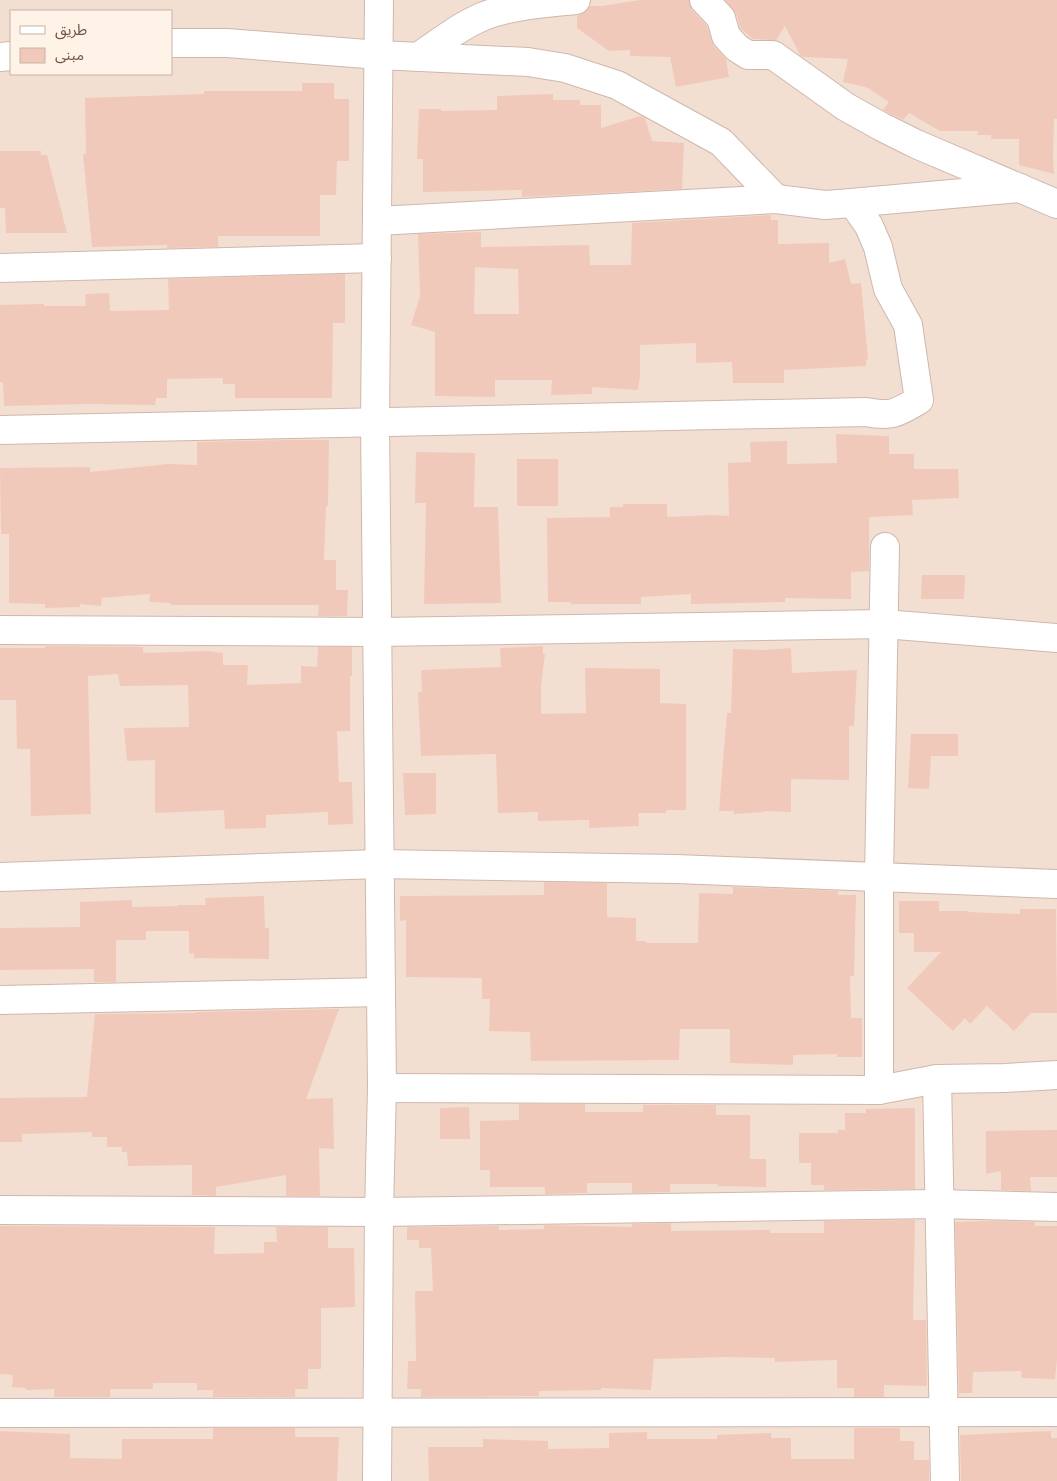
<svg xmlns="http://www.w3.org/2000/svg" width="1057" height="1481" font-family="'Public Sans','Noto Sans Arabic',sans-serif">
	<style>
		.residential { fill: #f3dfd1; fill-rule: evenodd }
		.building { fill: #f1c9ba; fill-rule: evenodd }
		.lines { fill: none; stroke-linecap: round; stroke-linejoin: round }
		.minor-casing { stroke: #cfb7ac; stroke-width: 30 }
		.minor { stroke: #fff; stroke-width: 28 }
	</style>
	<rect width="100%" height="100%" fill="#fcefe2"/>
	<path class="residential" d="M0,0h1057v1481h-1057zM11,11h160v63h-160z"/>
	<g class="building">
		<polygon points="640,0 689,0 692,10 707,26 714,46 726,59 729,77 676,87 670,57 630,56 630,50 609,51 577,28 577,16 585,12 590,6 602,6"/>
		<polygon points="725,0 1057,0 1057,119 1054,119 1053,154 1054,174 1019,165 1019,139 991,139 991,135 978,135 978,131 940,131 909,113 903,120 883,110 889,102 866,87 843,82 848,59 803,57 800,55 785,26 776,40 753,39 740,28 736,13"/>
		<polygon points="302,83 334,83 334,99 349,99 349,161 337,161 336,195 320,195 320,236 218,236 218,247 167,248 167,245 92,247 83,154 86,154 85,98 204,94 204,91 302,91"/>
		<polygon points="553,94 553,100 580,100 580,105 601,105 601,128 640,116 645,118 652,141 684,143 682,189 522,197 522,190 423,192 423,159 417,159 419,109 441,109 441,111 497,110 497,96"/>
		<polygon points="0,151 41,151 41,155 47,155 67,233 6,233 5,208 0,208"/>
		<path d="M771,215v5h7v24l51,-1v20l16,-4 6,25 10,-1 7,76 -2,1v6l-82,4v13h-51l-1,-21 -36,1v-20l-56,2v32l-2,13 -46,-3v7l-41,1 1,-15h-57v17l-60,-1v-64l-24,-7 9,-29 -2,-62 63,-2v15l108,-2 1,20h41l1,-42zM475,267l43,2 1,45h-45z"/>
		<polygon points="345,274 345,323 333,323 332,398 235,398 235,384 223,384 223,378 167,379 167,398 156,398 155,405 86,404 4,406 3,382 0,382 0,305 44,304 44,306 86,306 85,294 109,293 110,311 169,310 168,279"/>
		<polygon points="836,434 889,436 889,454 914,454 914,469 958,469 959,498 912,500 913,515 869,517 869,571 851,572 851,599 785,598 785,602 691,604 691,594 641,597 641,604 571,604 571,602 548,602 547,518 610,517 610,507 623,507 623,504 667,504 667,517 712,515 729,516 728,463 751,462 750,442 787,441 787,464 837,463"/>
		<polygon points="288,440 329,440 328,506 326,506 324,560 336,560 336,590 348,590 347,616 318,616 319,605 171,605 171,603 149,602 150,594 102,598 101,606 80,604 80,607 45,608 45,604 9,603 9,534 1,534 0,468 90,467 90,472 168,464 197,465 197,442"/>
		<polygon points="416,452 475,453 474,507 498,507 501,603 424,604 426,503 415,503"/>
		<rect x="517" y="459" width="41" height="47"/>
		<polygon points="922,575 965,575 964,599 921,599"/>
		<polygon points="45,646 143,647 143,653 207,651 223,653 223,665 248,665 247,685 301,683 301,666 317,667 318,647 352,647 352,676 350,676 350,731 337,731 339,782 352,782 353,824 328,825 328,812 266,815 266,828 225,829 224,810 155,813 155,760 127,761 124,728 189,727 188,685 120,686 118,674 88,676 91,814 31,816 30,749 17,749 16,700 0,700 0,648 45,648"/>
		<polygon points="543,646 543,654 545,654 541,686 541,714 586,713 585,668 660,669 660,703 686,704 686,810 666,810 666,813 638,813 639,826 589,828 589,820 538,821 538,812 498,813 496,754 421,756 418,692 422,692 421,670 501,667 500,648"/>
		<polygon points="791,648 792,673 857,670 854,726 849,726 849,780 791,779 791,812 764,811 764,812 734,814 734,811 719,811 727,713 731,713 733,649 763,650"/>
		<polygon points="911,734 958,734 958,756 931,756 929,789 908,788"/>
		<polygon points="403,773 436,773 436,814 405,815"/>
		<polygon points="544,882 607,883 607,917 636,918 636,941 646,941 646,943 698,943 699,893 733,894 733,887 838,891 838,895 856,895 854,976 850,976 851,1018 862,1018 862,1057 837,1057 837,1054 793,1055 793,1065 730,1063 730,1029 680,1029 679,1060 531,1061 530,1032 489,1031 490,999 482,999 482,978 406,977 406,920 400,921 400,896 544,895"/>
		<polygon points="264,896 265,928 269,928 269,959 194,958 194,953 189,954 189,931 146,931 146,940 116,940 116,982 94,982 94,969 0,970 0,928 80,927 80,902 132,900 132,907 178,906 178,905 206,905 205,898"/>
		<polygon points="899,901 939,901 939,911 968,911 968,912 1020,914 1020,909 1056,909 1057,1013 1031,1013 1014,1031 987,1006 970,1024 965,1018 953,1031 907,988 941,952 914,952 914,933 899,933"/>
		<polygon points="339,1009 306,1099 333,1098 334,1149 319,1148 320,1196 286,1196 286,1175 216,1187 216,1196 192,1195 192,1165 128,1166 127,1152 122,1152 122,1147 107,1147 107,1137 92,1137 92,1132 22,1134 22,1142 0,1142 0,1098 87,1097 95,1014 196,1013 196,1012"/>
		<polygon points="519,1104 585,1104 585,1112 643,1112 643,1105 716,1105 716,1115 750,1115 750,1159 766,1159 766,1187 717,1186 718,1184 670,1184 670,1192 632,1193 632,1183 587,1183 587,1193 545,1194 545,1187 490,1187 490,1170 480,1170 480,1121 519,1120"/>
		<polygon points="469,1107 470,1139 440,1139 440,1108"/>
		<polygon points="915,1108 915,1189 824,1190 824,1185 811,1185 811,1163 799,1163 799,1133 838,1133 838,1130 845,1130 845,1113 866,1113 866,1109"/>
		<polygon points="1057,1130 1057,1177 1030,1177 1031,1191 1001,1190 1001,1171 986,1174 986,1131"/>
		<polygon points="915,1220 913,1320 926,1320 927,1386 884,1385 884,1397 854,1397 854,1388 837,1388 837,1360 775,1362 775,1358 725,1357 654,1359 651,1390 601,1388 601,1390 539,1391 539,1396 421,1397 421,1389 407,1389 408,1361 416,1361 415,1291 433,1291 431,1248 419,1248 419,1240 407,1240 407,1227 499,1226 499,1230 544,1229 544,1225 632,1227 632,1224 671,1223 671,1231 770,1230 770,1233 824,1233 824,1221"/>
		<polygon points="990,1221 1035,1222 1035,1226 1057,1226 1057,1359 1055,1379 1022,1378 1021,1371 973,1372 972,1393 959,1393 955,1222"/>
		<polygon points="0,1226 215,1227 214,1254 264,1253 264,1242 277,1242 276,1227 328,1227 328,1248 354,1248 355,1307 321,1308 321,1369 308,1369 308,1389 295,1389 295,1397 213,1397 213,1390 197,1390 197,1383 153,1383 153,1389 110,1389 110,1397 54,1397 54,1389 26,1390 26,1388 12,1387 13,1375 0,1374"/>
		<polygon points="213,1428 295,1428 295,1437 339,1437 337,1481 0,1481 0,1431 70,1434 70,1458 122,1459 122,1439 213,1439"/>
		<polygon points="854,1428 900,1428 900,1441 914,1441 914,1460 929,1460 929,1481 429,1481 428,1447 483,1447 483,1439 548,1441 548,1449 609,1448 609,1433 647,1432 647,1439 717,1439 717,1435 771,1433 771,1438 791,1438 791,1459 854,1459"/>
		<polygon points="1051,1431 1051,1438 1057,1438 1057,1481 961,1481 960,1435"/>
	</g>
	<g class="lines">
		<g class="minor-casing">
			<g id="minor">
				<polyline points="704,0 721,18 726,36 737,48 748,55 773,55 846,107 882,127 916,144 1057,204"/>
				<polyline points="171,43 227,43 379,55 528,62 565,68 617,85 721,142 776,199"/>
				<polyline points="0,57 11,56"/>
				<path d="M418,57c22,-15 42,-31 66,-41 29,-11 62,-13 92,-16"/>
				<polyline points="378,221 776,199 825,205 839,204 1020,188"/>
				<polyline points="0,268 377,258"/>
				<path d="M0,430l866,-18c26,5 31,1 53,-12l-11,-75 -20,-36 -10,-42 -9,-21 -16,-23"/>
				<polyline points="0,630 378,632 884,624 1057,638"/>
				<polyline points="0,877 379,864 676,869 1057,884"/>
				<polyline points="0,1000 381,992"/>
				<polyline points="937,1079 945,1481"/>
				<polyline points="382,1088 879,1090 937,1079 1005,1078 1057,1075"/>
				<polyline points="879,1090 879,877 885,547"/>
				<polyline points="0,1210 379,1212 938,1204 1057,1207"/>
				<polyline points="0,1413 1057,1412"/>
				<polyline points="377,1481 379,1212 382,1088 375,423 379,0"/>
			</g>
		</g>
		<use href="#minor" class="minor"/>
	</g>
	<rect x="10" y="10" width="162" height="65" fill="#fff3e8" stroke="#c7b3a8"/>
	<rect x="20" y="26" width="25" height="8" fill="#ffffff" stroke="#c7b3a8"/>
	<text x="55" y="35" font-size="15" fill="#735349">طريق</text>
	<rect x="20" y="48" width="25" height="15" fill="#f1c9ba" stroke="#c7b3a8"/>
	<text x="55" y="60" font-size="15" fill="#735349">مبنى</text>
</svg>
